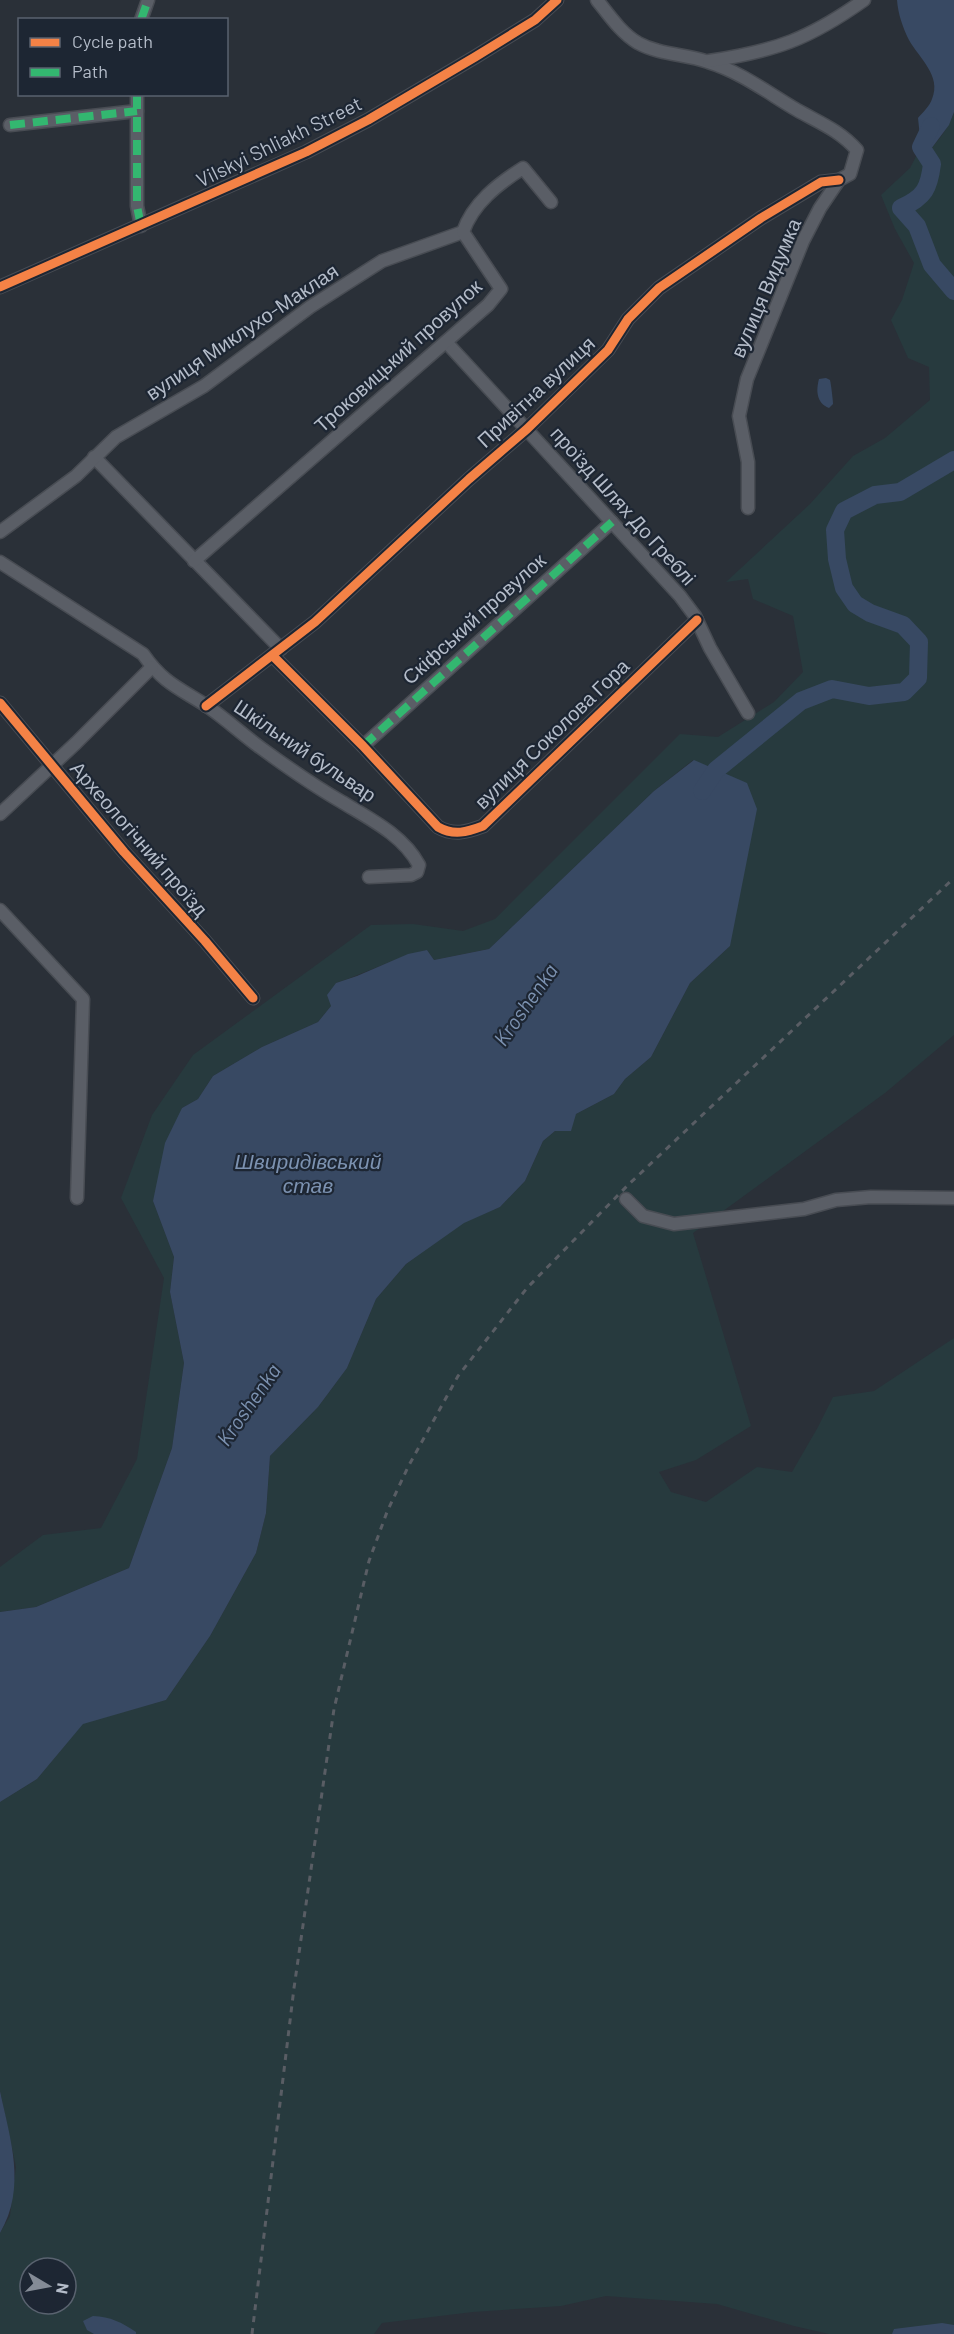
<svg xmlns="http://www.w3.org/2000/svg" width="954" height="2334" font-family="Barlow,sans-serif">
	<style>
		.green { fill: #273a3e; fill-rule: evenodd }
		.water { fill: #384963 }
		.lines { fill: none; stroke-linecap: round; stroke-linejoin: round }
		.river { stroke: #384963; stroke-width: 18 }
		.minor-casing { stroke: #484c53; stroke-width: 15 }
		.minor { stroke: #5a5e66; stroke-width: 12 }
		.rail { stroke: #595d64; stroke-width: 3; stroke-dasharray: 6 6; stroke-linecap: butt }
		.quiet { stroke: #33b770; stroke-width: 8; stroke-dasharray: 15 8; stroke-linecap: butt }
		.cycleway-casing { stroke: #1d2633; stroke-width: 13 }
		.cycleway { stroke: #f48246; stroke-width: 9 }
		.labels { text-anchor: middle; stroke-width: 4.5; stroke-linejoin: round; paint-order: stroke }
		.street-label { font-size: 20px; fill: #b4bcc9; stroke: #1d2633 }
		.water-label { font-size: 21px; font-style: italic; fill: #7c92b1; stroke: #1d2633 }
	</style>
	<rect width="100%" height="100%" fill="#2a3038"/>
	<path class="green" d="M954,112v923l-69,58 -192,140 58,193 -55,34 -37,12 12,20 35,10 51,-35 35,5 26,-45 15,-30 41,-6 80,-53v996h-125l-35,-8 -77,-22 -111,-8 -45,10 -88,6 -91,11 -8,11h-374v-101l10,-17 6,-49 -16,-76v-289l37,-23 46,-56 83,-23 44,-64 46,-83 10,-40 4,-57 48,-49 29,-39 29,-69 30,-35 58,-42 36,-15 25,-26 18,-40 33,-27 38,-20 11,-15 26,-22 39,-74 40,-37 -37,-186 -39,31 -165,158 -55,11 -7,-10c-32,7 -60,23 -91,33l-5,23 -13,16 -56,25 -49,29 -15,23 -16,9 -29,93 21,56 -4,35 14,71 -12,85 -43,120 -93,39 -36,5v-45l43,-32 58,-7 36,-69 27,-181 -43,-80 31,-83 41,-60 178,-130 42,-1 50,7 32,-12 185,-185 38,3 56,-35 29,-30 -10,-56 -40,-17 -5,-20 -22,3 84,-78 43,-48 32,-18 45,-38 -1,-33 -21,-9 -17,-38 11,-20 12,-37 -19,-34 -14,-34 29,-27 11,-21 10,2c10,-12 18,-22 23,-37zM30,2268h36v36h-36z"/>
	<g class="water">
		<path d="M897,0h57v112l-5,13 -18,24 -10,-2 -3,-29c4,-5 12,-12 14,-19 10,-23 -13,-41 -23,-59 -6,-12 -11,-26 -12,-40z"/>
		<path d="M826,378l4,2c1,4 3,21 3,24l-4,4c-13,-5 -13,-18 -10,-29z"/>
		<polygon points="694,760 747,783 757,809 730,946 690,983 651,1057 625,1079 614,1094 576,1114 571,1131 555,1131 543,1141 525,1181 500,1207 464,1223 406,1264 376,1299 347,1368 318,1407 270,1456 266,1513 256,1553 210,1636 166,1700 83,1724 37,1779 0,1802 0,1612 36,1607 129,1568 172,1448 184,1363 170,1292 174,1257 153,1201 165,1143 182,1108 198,1099 213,1076 262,1047 318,1022 331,1006 327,995 336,983 357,976 408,954 427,950 434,960 489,949 654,791"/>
		<path d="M0,2091c10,48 27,96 0,142z"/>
		<path d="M93,2316c18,1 28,6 43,16v2h-42l-7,-4 -4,-9z"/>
		<polygon points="942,2323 954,2325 954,2334 892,2334 894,2329"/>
	</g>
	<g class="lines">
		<g class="river">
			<path d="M931,126l-10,21 11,17c-3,24 -7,33 -31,44l16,18 15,39 22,26"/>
			<polyline points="702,791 716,770 801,701 832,689 869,696 904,692 918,678 919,642 903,625 870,613 855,604 844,588 837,559 835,530 844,511 875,495 900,492 954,460"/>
		</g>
		<g class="minor-casing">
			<g id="minor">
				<path d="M597,0c12,15 24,33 41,43 22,12 47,11 70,19 33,10 60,31 89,48 23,13 42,20 60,40l-7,24 -11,6 -19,28 -17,33 -56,138 -8,37 9,46v46"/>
				<polyline points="141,20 148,0"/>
				<path d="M709,61c67,-10 100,-22 155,-61"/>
				<polyline points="137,94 137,206 141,226"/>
				<polyline points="10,125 137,111"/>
				<polyline points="0,287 306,152 368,120 475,57 535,20 557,0"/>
				<polyline points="446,342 680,596 695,616 710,648 748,713"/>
				<polyline points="94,457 281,649"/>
				<polyline points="0,532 76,476 116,437 204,386 310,307 382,261 463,232"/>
				<path d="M194,561l294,-256 13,-16 -38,-57c10,-29 35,-48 60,-64l28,34"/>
				<path d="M0,562l143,92c20,29 36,34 64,52 19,13 36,29 54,42 26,19 53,38 81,54 28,17 61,33 77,63l-2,7 -6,3 -42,2"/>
				<path d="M273,656l90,90 75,81c16,9 29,5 45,-1l214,-206"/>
				<polyline points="0,703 124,852 205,941 253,998"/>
				<polyline points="206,706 315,622 469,479 527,429 608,350 628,319 659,288 761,218 821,182 839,180"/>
				<polyline points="363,746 612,522"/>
				<polyline points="0,814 76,743 152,667"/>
				<polyline points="0,910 83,999 77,1198"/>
				<polyline points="626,1199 643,1216 674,1224 804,1209 836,1200 871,1197 954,1198"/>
			</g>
		</g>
		<use href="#minor" class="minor"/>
		<polyline class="rail" points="252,2334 294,1988 334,1709 369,1561 387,1512 408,1467 458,1376 527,1288 627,1186 954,878"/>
		<g class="quiet">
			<polyline points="141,20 148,0"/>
			<polyline points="137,94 137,206 141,226"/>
			<polyline points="10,125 137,111"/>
			<polyline points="363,746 612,522"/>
		</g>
		<g class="cycleway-casing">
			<g id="cycleway">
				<polyline points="0,287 306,152 368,120 475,57 535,20 557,0"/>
				<path d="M273,656l90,90 75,81c16,9 29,5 45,-1l214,-206"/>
				<polyline points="0,703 124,852 205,941 253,998"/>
				<polyline points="206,706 315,622 469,479 527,429 608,350 628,319 659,288 761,218 821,182 839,180"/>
			</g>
		</g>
		<use href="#cycleway" class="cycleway"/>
	</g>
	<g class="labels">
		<g class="street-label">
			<text transform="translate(279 142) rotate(-26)" y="7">Vilskyi Shliakh Street</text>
			<text transform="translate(766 288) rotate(-67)" y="7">вулиця Видумка</text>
			<text transform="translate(242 332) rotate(-34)" y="7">вулиця Миклухо-Маклая</text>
			<text transform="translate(398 356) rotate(-42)" y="7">Троковицький провулок</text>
			<text transform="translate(536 392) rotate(-43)" y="7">Привітна вулиця</text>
			<text transform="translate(623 506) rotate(48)" y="7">проїзд Шлях До Греблі</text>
			<text transform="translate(474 619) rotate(-42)" y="7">Скіфський провулок</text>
			<text transform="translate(552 734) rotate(-44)" y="7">вулиця Соколова Гора</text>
			<text transform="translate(305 751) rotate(34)" y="7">Шкільний бульвар</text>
			<text transform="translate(139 839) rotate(49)" y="7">Археологічний проїзд</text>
		</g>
		<g class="water-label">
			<text transform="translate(526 1005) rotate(-55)" y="7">Kroshenka</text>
			<text x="308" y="1169">Швиридівський<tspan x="308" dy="24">став</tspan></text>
			<text transform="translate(249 1405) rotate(-55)" y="7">Kroshenka</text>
		</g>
	</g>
	<rect x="18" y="18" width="210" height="78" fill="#1d2633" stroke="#59626f" stroke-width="1.5"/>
	<rect x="30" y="38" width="30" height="9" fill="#f48246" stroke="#59626f" stroke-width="1.5"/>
	<text x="72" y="48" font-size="18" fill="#b4bcc9">Cycle path</text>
	<rect x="30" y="68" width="30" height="9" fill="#33b770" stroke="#59626f" stroke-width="1.5"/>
	<text x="72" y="78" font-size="18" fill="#b4bcc9">Path</text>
	<g transform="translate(48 2286) rotate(100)"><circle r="28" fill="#1d2633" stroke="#59626f" stroke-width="1.5"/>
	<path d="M0-4.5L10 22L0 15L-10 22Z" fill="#848b96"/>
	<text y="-9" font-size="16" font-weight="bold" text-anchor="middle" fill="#b4bcc9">N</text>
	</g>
</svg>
